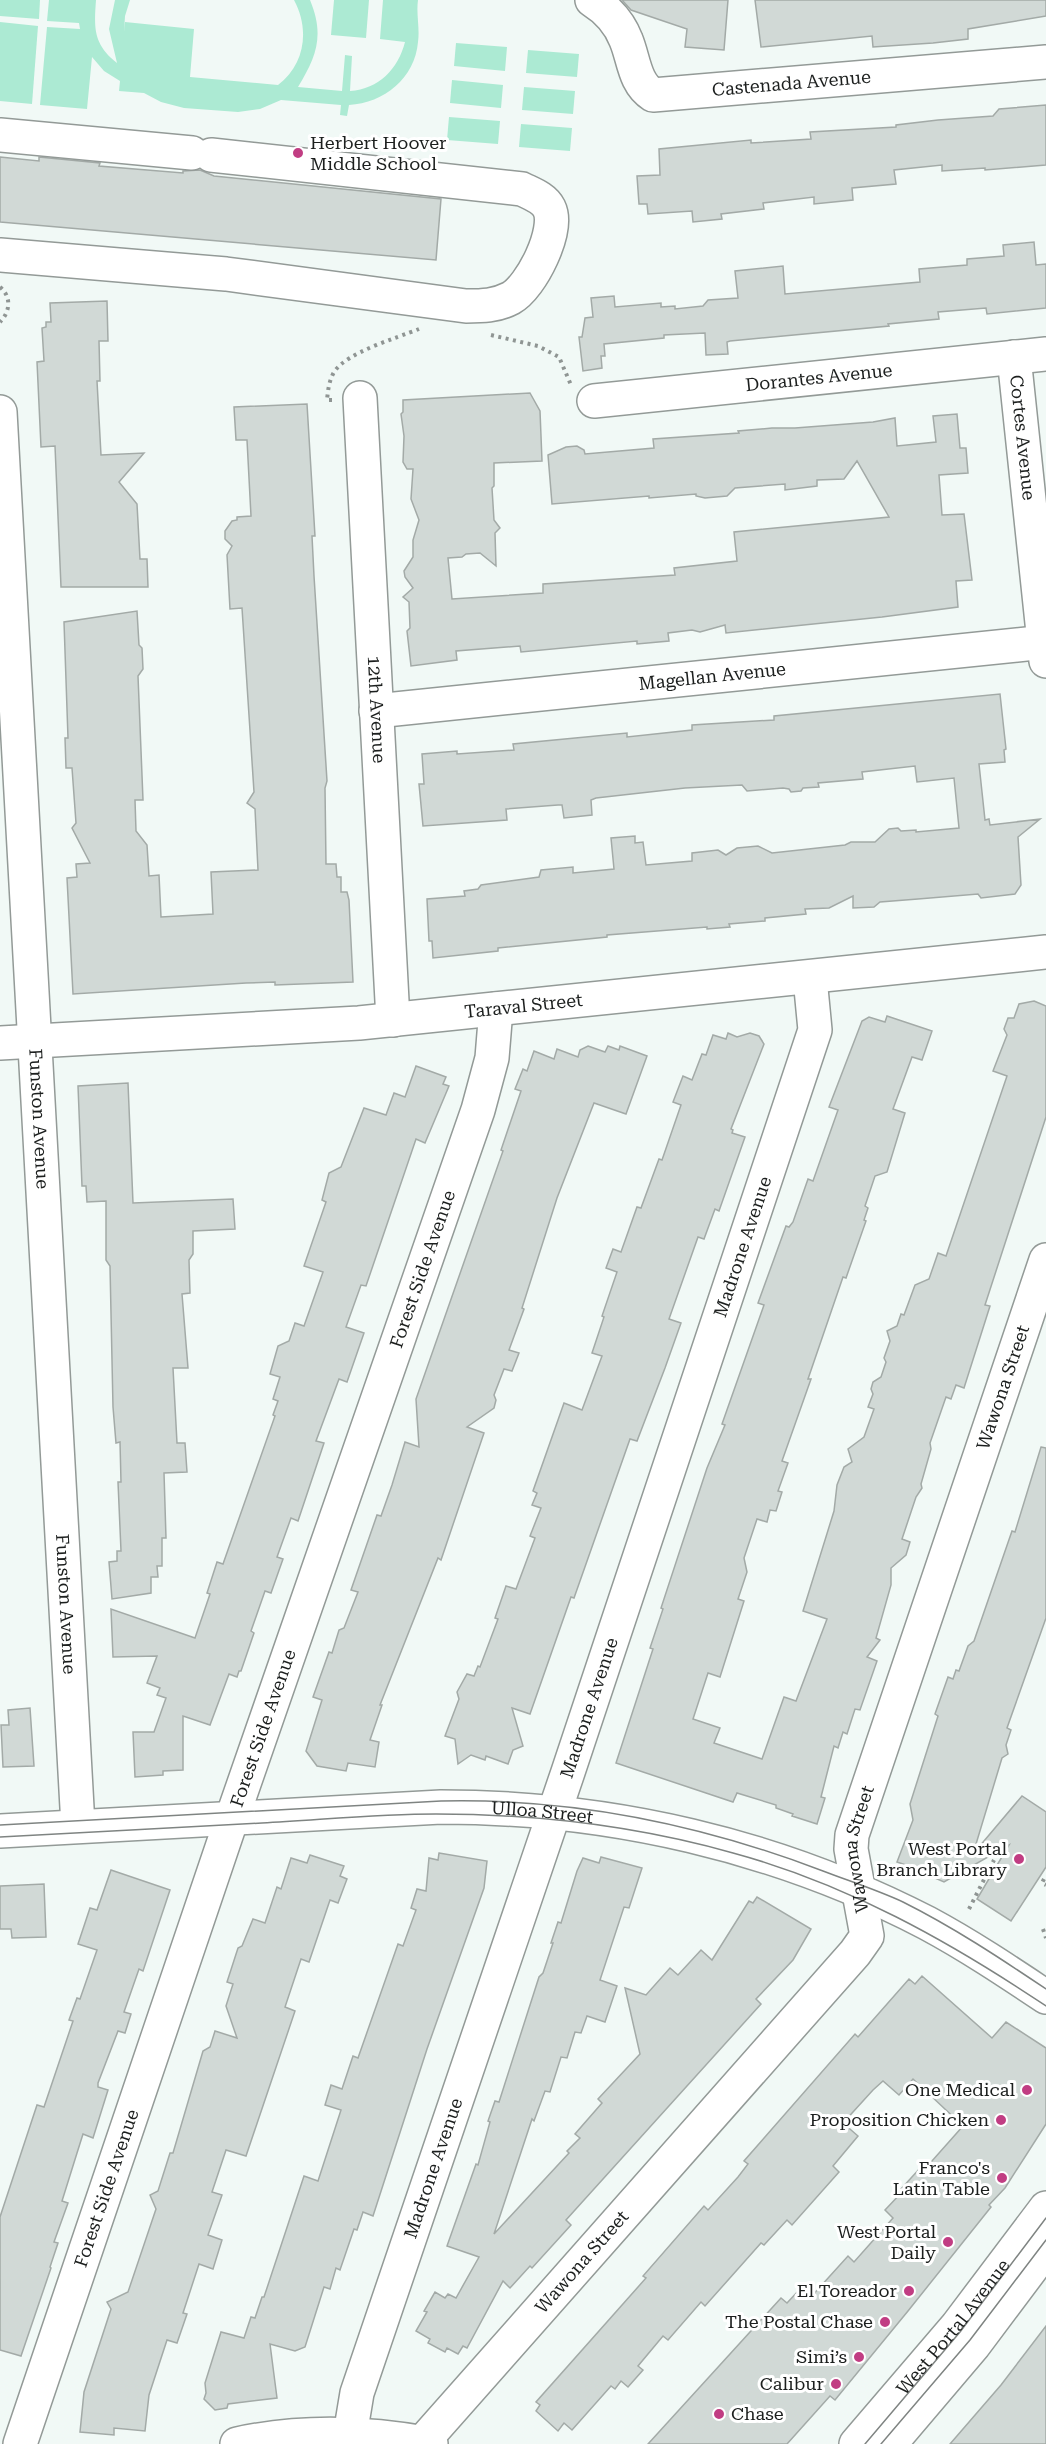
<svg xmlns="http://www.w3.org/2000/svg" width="1046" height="2444" font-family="'Roboto Serif',serif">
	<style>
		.green { fill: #acead3 }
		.building { fill: #d1d9d6; stroke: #a3aaa7; stroke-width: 1.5 }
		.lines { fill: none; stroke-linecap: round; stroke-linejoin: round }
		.minor-casing { stroke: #939a97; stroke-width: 36 }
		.path { stroke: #8f9593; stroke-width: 4; stroke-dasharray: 3 4.5; stroke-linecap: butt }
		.minor { stroke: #fff; stroke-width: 33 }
		.tram { stroke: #7f8482; stroke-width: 1.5 }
		.poi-dot { fill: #c13d83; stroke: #fff; stroke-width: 2 }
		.labels { text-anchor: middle; stroke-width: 6; stroke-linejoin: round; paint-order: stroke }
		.street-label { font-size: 18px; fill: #1c1f1e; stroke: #fff }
		.poi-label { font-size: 18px; fill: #1c1f1e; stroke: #fff; text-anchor: end }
	</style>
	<rect width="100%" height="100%" fill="#f1f9f6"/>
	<g class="green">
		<polygon points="0,0 40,0 39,19 0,16"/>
		<path d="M49,0h47c-2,28 -3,44 21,63l-8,-34 6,-29h15l-5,16 -1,16 1,-10 69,7 -4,48 88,8c27,-20 32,-56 16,-85h16c15,36 6,57 -12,87l44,4 3,-36 7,1 -2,35c29,-2 48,-22 55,-49l-25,-3 3,-39h35c-2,14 2,28 0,42 -3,36 -34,61 -69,63l-2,11 -7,-1 1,-10 -60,-5 -21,9 -22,3 -54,-4 -23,-6 -17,-9 -25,-2 1,-10 -16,-10 -12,-14 -5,52 -47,-4 7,-78 33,2 -1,-6 -32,-2z"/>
		<polygon points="334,0 369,0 366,38 331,35"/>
		<polygon points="0,22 38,26 32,104 0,101"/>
		<polygon points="456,43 507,47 505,71 454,66"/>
		<polygon points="528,50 579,54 577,77 526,73"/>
		<polygon points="452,80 503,85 501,108 450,103"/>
		<polygon points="524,87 575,91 573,114 522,110"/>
		<polygon points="449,117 500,121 498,144 447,140"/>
		<polygon points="521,124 572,128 570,151 519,147"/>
	</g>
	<g class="building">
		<polygon points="622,0 728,0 724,50 685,47 687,29 631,10"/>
		<polygon points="755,0 1046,0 1046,16 968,29 968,39 933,43 873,47 872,36 761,47"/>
		<polygon points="1046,105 1046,165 985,170 985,168 942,171 942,165 894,170 896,184 852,188 853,200 814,204 814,197 763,203 764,209 721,214 722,219 693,222 692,211 648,214 647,204 639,204 637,176 660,175 659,149 751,140 751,143 811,139 810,132 896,127 896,125 938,120 993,116 999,109"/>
		<polygon points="0,157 39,161 39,157 100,163 99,166 183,173 183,171 200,170 214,176 441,199 436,260 0,222"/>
		<polygon points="1034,242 1036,265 1046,264 1046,308 987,314 986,308 938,312 939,319 888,324 889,326 730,341 727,342 728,354 706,355 705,333 664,335 664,338 604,344 605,356 601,356 602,368 583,371 579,337 582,337 585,318 593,317 591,298 614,296 615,307 661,303 661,307 675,306 675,309 703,306 708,300 738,298 735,271 783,266 785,294 920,282 919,269 967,265 967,259 1004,256 1003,245"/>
		<polygon points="107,301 108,341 99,341 100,381 97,381 101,455 144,453 119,482 137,504 140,559 147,559 148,587 61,587 55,446 41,447 37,362 44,361 42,328 46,327 46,322 51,322 50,303"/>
		<polygon points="530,393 540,411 542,461 494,463 494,486 492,488 494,520 500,528 495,533 496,566 480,553 466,554 462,557 448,558 452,599 543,593 543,584 675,575 674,568 737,561 734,532 889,517 857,461 844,479 817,480 817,486 785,490 785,484 735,488 727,496 705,498 696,496 696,494 649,498 649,496 552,504 548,455 566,447 577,446 584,450 585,454 654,448 653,439 739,433 738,431 772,428 795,428 873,422 895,418 897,446 936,442 933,416 957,414 960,448 966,448 968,473 939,475 942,515 964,514 972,580 956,581 958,607 882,617 726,633 725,625 700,632 692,630 668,633 669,641 637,644 637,641 521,652 520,646 456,651 457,660 411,666 407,631 410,628 409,602 403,597 413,588 405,577 404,571 413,557 413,540 419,520 411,499 413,469 407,469 403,462 404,436 401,414 403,412 403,400"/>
		<polygon points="307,404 315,536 312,536 314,576 327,781 325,788 326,864 336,864 337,877 341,877 341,892 347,892 349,900 353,982 275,985 275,982 246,983 73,994 67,878 77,877 76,864 90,863 72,828 76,823 72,768 66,768 65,738 68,738 64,622 137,611 139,645 142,648 143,669 138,676 143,800 135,800 136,831 147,845 149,876 159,875 161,917 213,914 211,872 258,870 255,809 247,803 254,792 242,608 230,609 227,555 232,546 225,539 225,531 232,521 237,520 237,517 251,516 247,440 236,440 234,407"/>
		<polygon points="1000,694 1006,749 1004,750 1005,762 979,764 985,820 989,819 990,825 1040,819 1018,837 1021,885 1015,894 981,898 978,894 918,899 880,902 874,907 853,908 853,896 829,908 805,909 806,914 765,918 765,921 729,924 730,927 707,929 707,927 607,935 607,937 498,948 498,951 433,958 432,941 429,941 427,899 465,896 464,891 478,889 481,885 539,877 541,870 573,867 573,873 614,869 611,838 635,836 635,843 643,842 646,865 692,861 692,853 718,850 726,855 737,848 758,846 772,853 845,845 851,842 875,842 889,829 898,828 901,831 916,830 916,832 959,828 954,778 917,782 915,766 862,772 863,779 818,783 819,787 803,788 801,791 791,792 789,789 783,788 747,791 742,785 685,788 596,798 591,800 592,815 564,818 562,805 558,805 506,809 507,820 423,826 419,784 424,784 422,754 457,751 457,754 514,750 513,744 627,733 627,737 692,730 692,725 774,720 774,716"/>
		<polygon points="1034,1001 1046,1006 1046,1117 985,1305 990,1306 964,1388 956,1385 951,1399 946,1397 930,1443 931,1449 921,1484 922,1488 916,1497 902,1539 910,1542 906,1555 891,1568 891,1585 876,1638 880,1640 867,1657 877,1661 860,1710 855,1709 847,1734 843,1732 838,1748 834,1746 821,1797 825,1798 817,1824 792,1816 793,1814 776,1808 776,1805 737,1793 733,1802 616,1763 653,1649 650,1648 663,1609 661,1608 707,1468 725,1425 722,1424 764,1305 758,1303 786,1226 789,1227 793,1222 808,1179 813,1181 838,1110 829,1107 862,1021 869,1017 885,1022 887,1016 932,1031 922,1060 912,1057 893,1109 905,1113 887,1172 875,1176 865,1206 868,1208 864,1220 866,1221 846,1278 843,1277 808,1379 811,1379 782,1461 788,1463 778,1491 782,1492 776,1511 770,1510 767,1522 757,1519 744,1558 747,1572 738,1599 744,1601 720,1677 708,1673 693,1719 720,1728 714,1743 762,1759 784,1697 796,1701 827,1619 803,1611 834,1511 837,1485 844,1467 852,1462 848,1449 864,1437 874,1409 868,1407 873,1394 871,1389 873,1382 881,1377 886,1362 884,1358 890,1341 887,1331 897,1326 901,1314 904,1315 915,1285 929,1279 938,1253 946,1256 1007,1076 993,1071 1007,1035 1004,1029 1008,1018 1014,1018 1019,1004"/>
		<polygon points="728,1033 737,1037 750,1033 759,1036 764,1044 731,1129 733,1130 732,1133 745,1137 719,1211 715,1209 704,1239 698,1237 669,1319 681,1323 665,1368 637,1441 630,1439 574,1598 571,1597 530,1714 512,1708 523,1746 513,1750 508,1764 486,1756 485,1760 471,1755 458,1764 455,1739 445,1736 459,1699 457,1692 467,1674 474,1676 478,1666 480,1667 498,1619 495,1618 506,1586 516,1589 535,1538 530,1536 541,1508 532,1505 537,1493 533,1491 564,1403 582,1410 602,1356 592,1353 604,1317 602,1316 617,1272 606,1268 613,1249 621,1252 637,1207 641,1208 659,1159 662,1160 681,1105 673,1102 683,1076 692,1080 702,1054 706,1055 713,1035 726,1039"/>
		<polygon points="588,1046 605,1052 608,1046 619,1050 620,1046 647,1056 626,1114 594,1103 557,1198 522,1308 524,1309 509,1350 519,1353 512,1371 504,1369 494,1395 496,1400 494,1408 467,1427 484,1433 441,1560 438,1558 380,1705 382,1705 370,1740 379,1742 375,1767 348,1763 346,1771 317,1766 306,1751 322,1700 313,1697 329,1652 332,1653 339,1630 344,1628 358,1592 351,1590 377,1515 381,1516 392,1485 405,1442 419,1447 416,1399 503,1151 501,1150 521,1091 515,1089 523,1069 527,1071 534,1051 554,1059 557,1049 578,1057 580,1050"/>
		<polygon points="416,1066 446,1077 443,1084 449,1086 425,1143 416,1139 366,1286 361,1285 346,1327 364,1333 347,1382 339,1379 316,1441 324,1443 298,1521 291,1518 277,1557 283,1559 271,1593 265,1591 251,1631 254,1633 241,1671 239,1671 237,1677 229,1674 210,1725 183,1716 183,1770 163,1771 163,1775 135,1777 133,1732 154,1732 166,1698 157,1695 160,1688 147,1683 157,1656 113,1657 111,1609 195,1638 210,1594 207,1593 217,1562 223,1564 275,1416 273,1415 278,1401 273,1399 280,1377 270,1374 278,1346 289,1341 295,1323 304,1326 323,1272 304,1266 326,1202 322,1200 329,1173 341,1167 364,1108 386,1115 394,1093 405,1097"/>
		<polygon points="128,1083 133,1203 233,1199 235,1229 193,1231 193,1254 189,1260 190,1293 182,1294 188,1368 173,1368 177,1443 185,1443 187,1472 164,1473 166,1538 162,1538 162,1566 157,1566 158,1577 151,1577 151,1593 112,1599 109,1562 117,1561 117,1551 121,1551 118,1482 121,1482 120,1442 116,1443 113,1407 110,1266 106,1260 106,1201 87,1202 86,1186 82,1186 78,1086"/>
		<polygon points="1041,1447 1046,1448 1046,1618 1007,1728 1011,1730 1006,1745 1008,1754 1002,1758 973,1854 1022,1796 1046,1812 1046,1867 1011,1921 977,1899 1009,1845 944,1882 921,1872 921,1870 897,1862 913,1820 910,1804 938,1716 935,1714 948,1677 953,1679 956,1670 959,1671 968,1646 974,1641 1012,1531 1015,1532"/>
		<polygon points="30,1708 34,1766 3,1767 1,1725 9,1725 8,1710"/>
		<polygon points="439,1853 487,1861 484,1888 427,2049 373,2216 363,2212 357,2230 354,2229 340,2270 336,2268 330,2289 324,2287 305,2347 295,2351 270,2344 277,2398 228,2404 227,2408 215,2410 204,2399 206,2393 205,2383 221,2332 244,2338 251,2317 255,2318 262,2297 264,2297 304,2176 318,2181 341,2110 325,2105 331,2085 342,2089 353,2056 358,2058 398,1944 403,1946 416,1910 411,1908 417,1889 426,1891 429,1858 438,1860"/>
		<polygon points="310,1855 344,1866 340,1876 347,1879 338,1903 330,1900 309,1962 301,1959 285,2007 295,2011 246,2156 226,2150 212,2192 222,2195 208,2235 222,2240 213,2269 199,2264 183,2313 187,2314 177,2343 167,2340 149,2395 145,2431 114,2428 114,2435 80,2432 84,2392 111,2309 107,2302 128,2292 156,2209 150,2195 158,2191 170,2153 173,2153 203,2051 210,2047 215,2031 237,2038 226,2006 233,1984 227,1982 238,1948 242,1946 253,1919 265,1923 277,1887 281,1889 291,1858 307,1863"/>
		<polygon points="601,1857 642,1868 629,1908 624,1907 600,1980 617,1986 605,2022 587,2016 581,2033 575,2032 567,2058 561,2057 550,2092 545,2091 534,2121 532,2119 494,2234 569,2153 567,2151 580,2138 575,2134 602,2103 598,2099 640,2054 625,1988 646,1995 670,1968 678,1975 701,1950 712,1960 749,1901 753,1903 757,1897 811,1929 793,1960 756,1999 761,2004 566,2220 571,2225 532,2268 530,2266 510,2288 503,2281 467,2348 463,2346 458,2354 447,2348 445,2352 428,2343 430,2339 416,2331 427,2312 424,2311 435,2292 445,2298 448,2294 456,2298 479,2257 447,2246 476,2164 478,2165 490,2122 488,2121 495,2101 499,2102 539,1977 543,1973 553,1943 551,1943 558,1922 561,1923 577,1871 583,1858 599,1863"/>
		<polygon points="111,1870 170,1890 143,1971 139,1969 124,2012 131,2014 125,2033 118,2031 98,2083 98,2087 108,2090 93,2138 83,2134 77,2153 62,2201 68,2203 54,2242 58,2243 50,2267 51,2268 21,2356 0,2350 0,2217 37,2105 44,2107 73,2021 69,2020 77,1998 80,1999 97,1950 78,1944 90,1908 97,1910"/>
		<polygon points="44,1884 46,1937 12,1938 11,1929 0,1929 0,1886"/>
		<polygon points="922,1976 992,2038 1006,2022 1046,2048 1046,2124 1005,2188 989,2205 991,2207 908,2311 835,2400 830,2396 787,2444 648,2444 781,2298 787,2303 800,2289 810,2298 848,2256 854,2262 893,2218 885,2210 903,2191 901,2189 921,2167 924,2170 963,2126 913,2079 899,2095 883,2081 873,2090 843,2123 858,2136 833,2166 839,2172 792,2225 787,2220 764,2245 761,2243 705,2306 701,2302 668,2340 663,2336 638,2366 643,2370 628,2387 621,2381 615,2389 611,2386 572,2430 564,2423 558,2431 536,2411 540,2405 536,2402 646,2278 643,2276 704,2206 708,2210 738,2177 748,2164 744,2161 855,2034 858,2037 909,1979 915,1984"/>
		<polygon points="1046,2326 1046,2444 950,2444 1001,2385"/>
	</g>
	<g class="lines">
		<g class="minor-casing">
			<g id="minor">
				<path id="s1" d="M592,0c16,10 27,22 34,40 8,19 8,43 27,55l393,-33"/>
				<polyline points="0,135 192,153"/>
				<path d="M0,255l226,19 240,32c16,0 30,0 45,-8 20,-11 49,-68 38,-90 -5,-10 -17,-14 -27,-19l-311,-34"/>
				<path id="s2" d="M1014,357l32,304"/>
				<path id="s3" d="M360,398l33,622"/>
				<path id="s4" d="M594,401l452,-47"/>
				<path id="s5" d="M0,412l78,1414"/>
				<path id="s6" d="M376,711l670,-69"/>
				<path id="s7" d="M0,1043l359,-20 687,-71"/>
				<path id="s8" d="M0,1831l441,-24c169,0 335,38 486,116 41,22 80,48 119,74"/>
				<path id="s9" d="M350,2435l7,-42 211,-621 247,-742 -5,-52"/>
				<path id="s10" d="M20,2444l212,-626 246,-708 14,-52 4,-49"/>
				<path d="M237,2444c64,-14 130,-12 194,0"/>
				<path id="s11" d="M421,2444l434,-491 12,-17 -16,-87 1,-14 194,-575"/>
				<path id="s12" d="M856,2444l101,-118 89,-118"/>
				<polyline points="890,2444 974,2345 1046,2249"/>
			</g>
		</g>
		<g class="path">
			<path d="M0,287c12,10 10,25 0,35"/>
			<polyline points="491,335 538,346 559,357 571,385"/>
			<path d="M332,400h-5c1,-10 2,-19 7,-28 13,-20 63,-34 85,-43"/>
			<polyline points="1044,1879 1042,1883 1046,1885"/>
			<polyline points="969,1909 994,1860"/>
			<polyline points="1043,1929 1046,1938"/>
		</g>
		<use href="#minor" class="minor"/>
		<g class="tram">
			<path d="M0,1825l441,-24c132,-3 259,23 382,70 26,10 54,19 80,31 50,25 97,56 143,87"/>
			<path d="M0,1837c87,-5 175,-9 262,-14 58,-3 116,-9 174,-9 101,0 201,12 297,39 114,31 216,88 313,153"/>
			<polyline points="865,2444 960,2332 1046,2218"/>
			<polyline points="881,2444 970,2340 1046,2240"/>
		</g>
	</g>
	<g class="poi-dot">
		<circle cx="298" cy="153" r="6"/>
		<circle cx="1019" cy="1859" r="6"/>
		<circle cx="1027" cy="2090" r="6"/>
		<circle cx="1001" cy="2120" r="6"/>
		<circle cx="1002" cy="2178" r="6"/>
		<circle cx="948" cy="2242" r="6"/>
		<circle cx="909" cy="2291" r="6"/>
		<circle cx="885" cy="2322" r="6"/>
		<circle cx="859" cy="2357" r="6"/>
		<circle cx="836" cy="2384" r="6"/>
		<circle cx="719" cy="2414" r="6"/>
	</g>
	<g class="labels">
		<g class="street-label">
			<text dy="6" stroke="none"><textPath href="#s1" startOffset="255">Castenada Avenue</textPath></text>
			<text dy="6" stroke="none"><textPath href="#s4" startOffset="226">Dorantes Avenue</textPath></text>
			<text dy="6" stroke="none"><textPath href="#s2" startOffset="81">Cortes Avenue</textPath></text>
			<text dy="6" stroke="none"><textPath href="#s6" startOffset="338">Magellan Avenue</textPath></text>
			<text dy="6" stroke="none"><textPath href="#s3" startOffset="312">12th Avenue</textPath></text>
			<text dy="6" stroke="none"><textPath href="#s7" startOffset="525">Taraval Street</textPath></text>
			<text dy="6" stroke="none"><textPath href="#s5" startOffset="708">Funston Avenue</textPath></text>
			<text dy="6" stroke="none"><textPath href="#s9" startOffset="1252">Madrone Avenue</textPath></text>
			<text dy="6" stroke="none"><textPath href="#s10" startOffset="1242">Forest Side Avenue</textPath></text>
			<text dy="6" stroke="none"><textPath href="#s11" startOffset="1251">Wawona Street</textPath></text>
			<text dy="6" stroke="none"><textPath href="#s5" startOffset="1194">Funston Avenue</textPath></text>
			<text dy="6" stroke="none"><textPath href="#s9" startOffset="766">Madrone Avenue</textPath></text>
			<text dy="6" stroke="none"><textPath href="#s10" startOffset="756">Forest Side Avenue</textPath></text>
			<text dy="6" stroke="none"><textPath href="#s8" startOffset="543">Ulloa Street</textPath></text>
			<text dy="6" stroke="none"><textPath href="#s11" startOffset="765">Wawona Street</textPath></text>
			<text dy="6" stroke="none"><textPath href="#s9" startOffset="280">Madrone Avenue</textPath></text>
			<text dy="6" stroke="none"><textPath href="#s10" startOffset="270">Forest Side Avenue</textPath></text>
			<text dy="6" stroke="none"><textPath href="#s11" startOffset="243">Wawona Street</textPath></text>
			<text dy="6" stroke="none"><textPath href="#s12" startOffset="152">West Portal Avenue</textPath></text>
		</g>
		<g class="poi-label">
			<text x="310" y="149" text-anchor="start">Herbert Hoover<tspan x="310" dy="21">Middle School</tspan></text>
			<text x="1007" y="1855">West Portal<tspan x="1007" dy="21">Branch Library</tspan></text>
			<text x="1015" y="2096">One Medical</text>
			<text x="989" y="2126">Proposition Chicken</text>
			<text x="990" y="2174">Franco's<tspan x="990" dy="21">Latin Table</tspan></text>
			<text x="936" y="2238">West Portal<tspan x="936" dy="21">Daily</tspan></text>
			<text x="897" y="2297">El Toreador</text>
			<text x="873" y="2328">The Postal Chase</text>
			<text x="847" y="2363">Simi’s</text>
			<text x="824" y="2390">Calibur</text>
			<text x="731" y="2420" text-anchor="start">Chase</text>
		</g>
	</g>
</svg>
